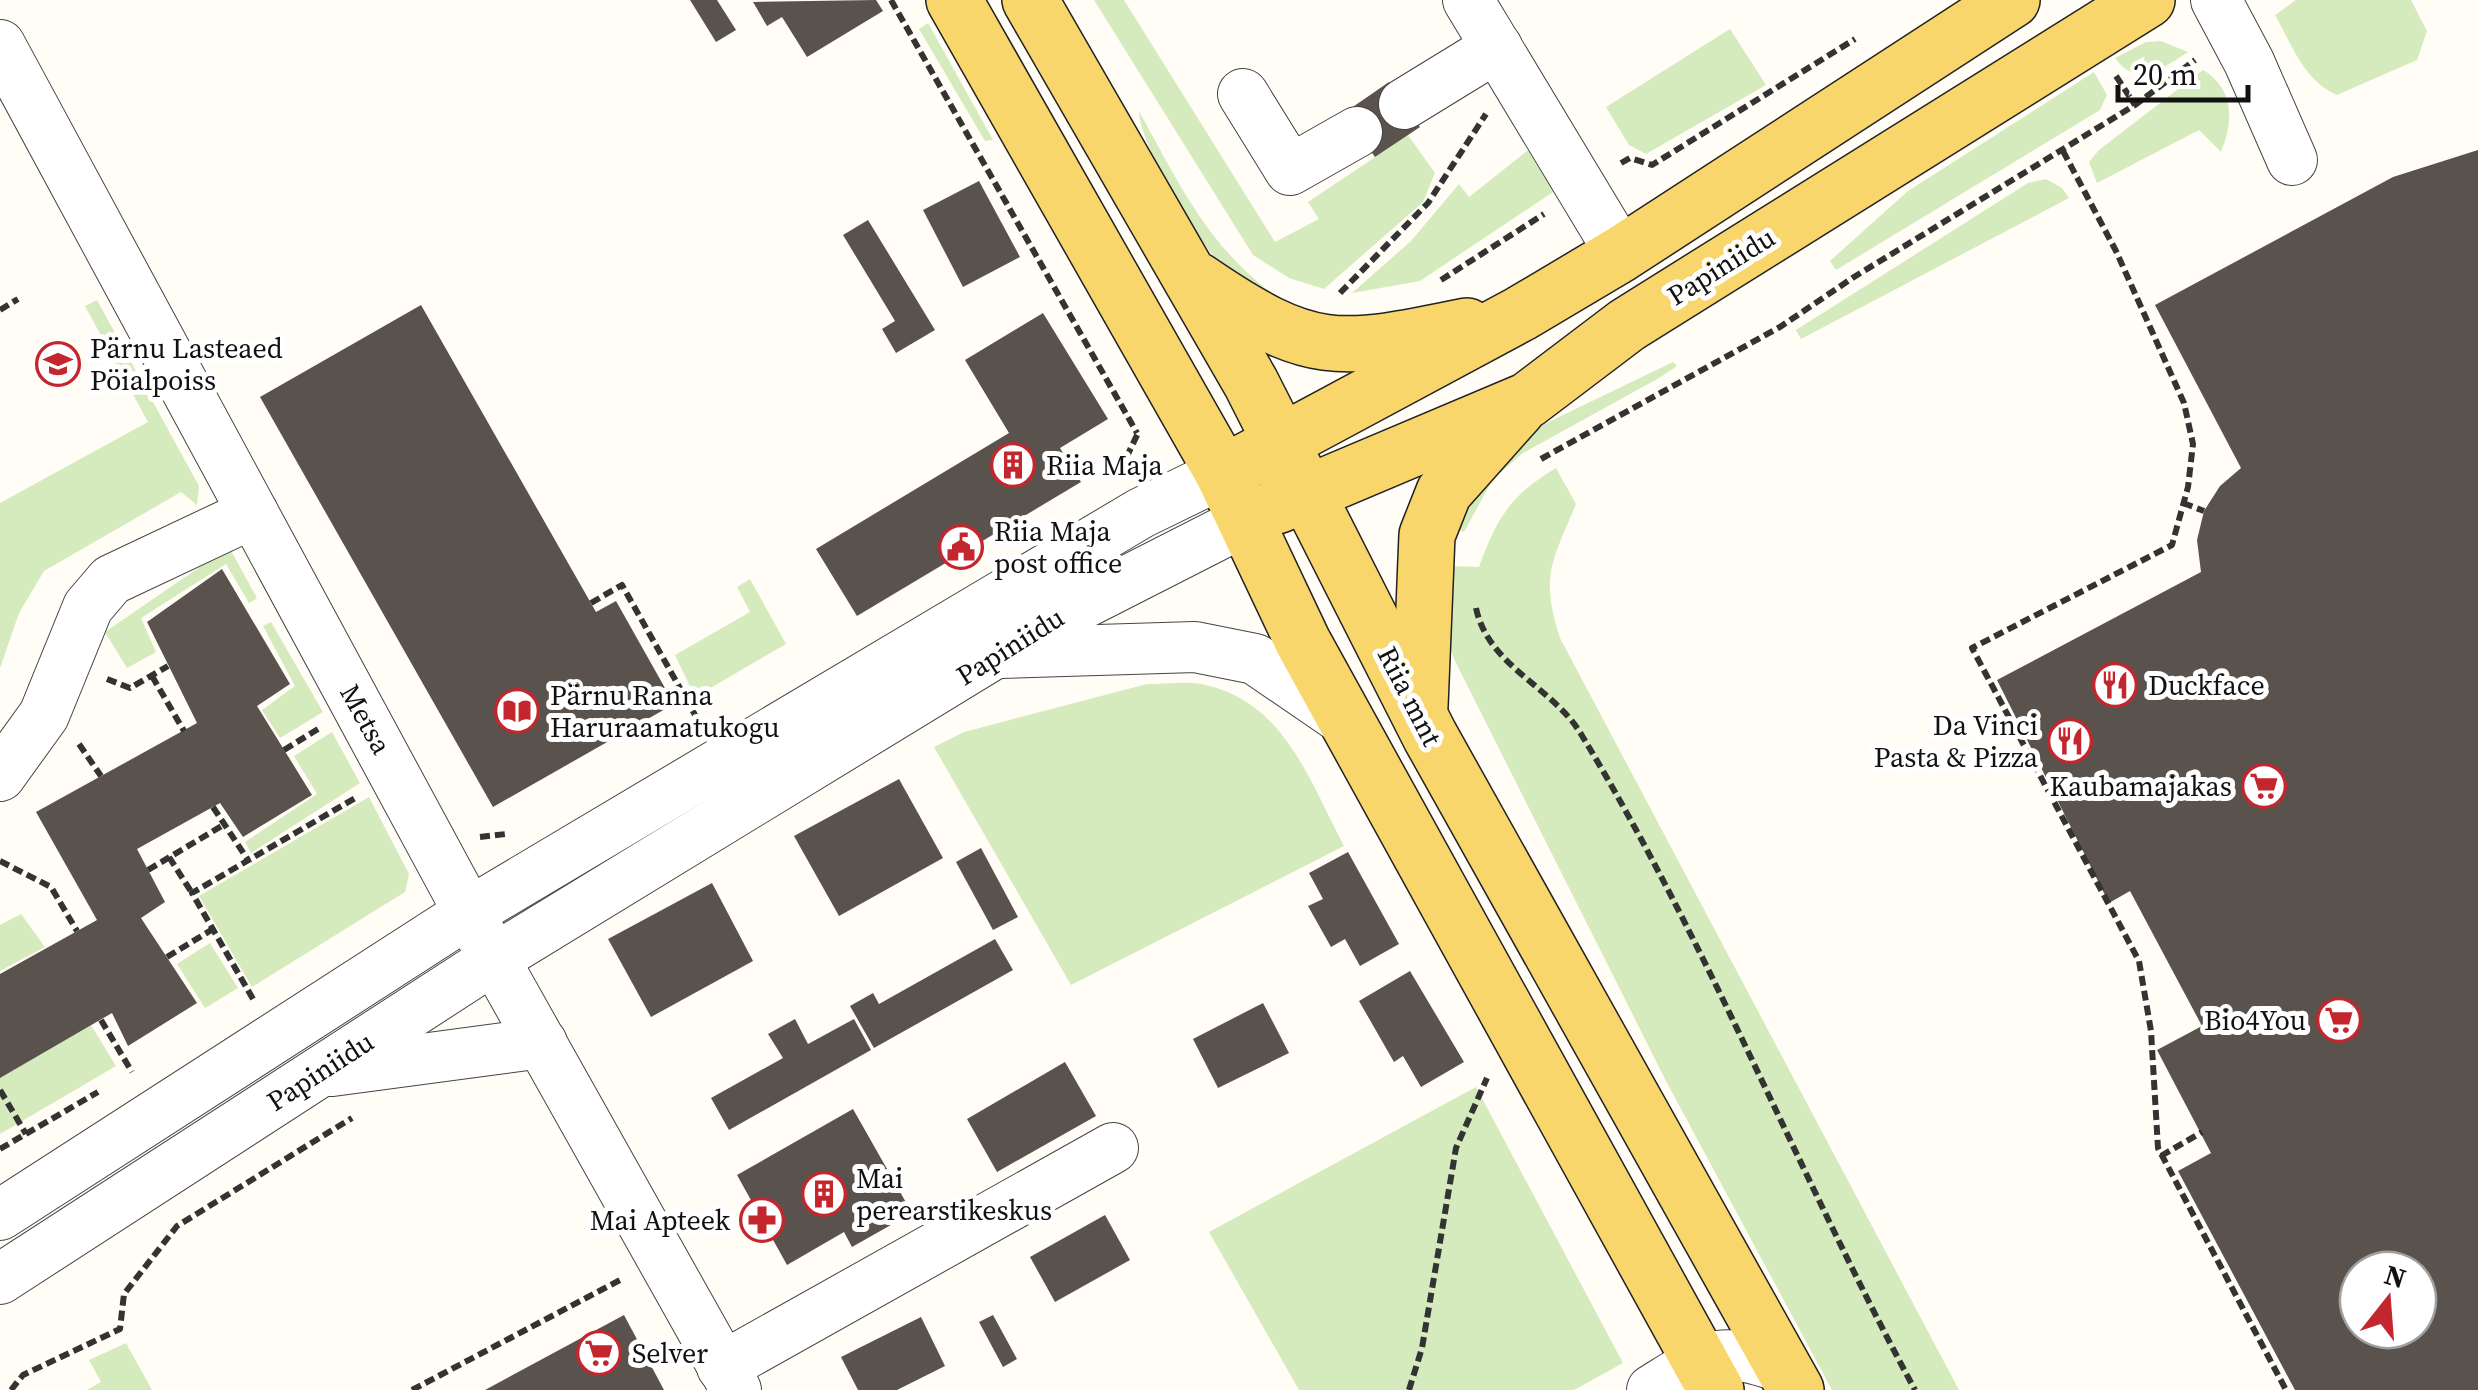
<svg xmlns="http://www.w3.org/2000/svg" width="2478" height="1390" font-family="'Source Serif 4',serif">
	<style>
		.green { fill: #d5ebbd }
		.building { fill: #5a524d; fill-rule: evenodd }
		.lines { fill: none; stroke-linecap: round; stroke-linejoin: round }
		.minor-casing { stroke: #444; stroke-width: 52 }
		.major-casing { stroke: #222; stroke-width: 58 }
		.path { stroke: #333; stroke-width: 6; stroke-dasharray: 10 5; stroke-linecap: butt }
		.minor { stroke: #fff; stroke-width: 50 }
		.major { stroke: #f9d66b; stroke-width: 55 }
		.labels { text-anchor: middle; stroke-width: 10; stroke-linejoin: round; paint-order: stroke }
		.street-label { font-size: 28px; fill: #111; stroke: #fff }
		.poi-label { font-size: 28px; fill: #111; stroke: #fff; text-anchor: start }
	</style>
	<rect width="100%" height="100%" fill="#fffdf5"/>
	<g class="green">
		<polygon points="1094,0 1124,0 1275,242 1319,219 1308,202 1408,135 1435,173 1423,202 1324,289 1289,278 1253,255"/>
		<path d="M2296,0h115l16,31 -10,29 -80,35c-33,-14 -45,-50 -62,-80z"/>
		<polygon points="928,23 993,140 985,141 919,29"/>
		<polygon points="1730,29 1766,85 1646,154 1629,145 1606,107"/>
		<path d="M2161,41l27,11c-25,16 -51,37 -73,6l31,-16z"/>
		<path d="M2203,70c31,18 31,52 18,82l-22,-22 -102,53 -8,-21 10,-12z"/>
		<polygon points="2094,72 2107,95 2100,110 1836,270 1830,261 1908,191"/>
		<path d="M1139,111c44,80 75,148 156,198 -16,-7 -36,-12 -51,-21 -33,-21 -105,-142 -105,-177z"/>
		<polygon points="1532,147 1559,188 1420,281 1352,293 1411,241 1459,184 1469,197"/>
		<polygon points="2046,179 2062,188 2069,198 1801,339 1796,330 2028,183"/>
		<polygon points="97,300 199,486 197,505 181,492 44,571 19,613 0,668 0,503 148,422 85,306"/>
		<polygon points="1673,362 1677,366 1659,378 1523,453 1493,479 1464,532 1449,527 1534,429"/>
		<path d="M1556,468l20,36c-24,58 -36,72 -16,134l399,752h-127l-166,-309 -211,-420 -16,-43 10,-52 30,1c18,-50 32,-72 77,-99z"/>
		<polygon points="229,547 257,598 249,603 226,564 141,618 156,652 127,668 105,632"/>
		<polygon points="750,579 786,644 695,697 675,655 750,612 737,587"/>
		<polygon points="271,622 323,712 280,738 262,710 295,686 263,626"/>
		<path d="M1147,684c17,0 37,-3 54,0 83,16 108,96 143,162l-273,139 -137,-238 30,-15z"/>
		<polygon points="332,732 360,783 251,853 245,842 317,794 294,756"/>
		<polygon points="369,797 409,874 405,892 252,987 199,896"/>
		<polygon points="21,914 45,947 0,971 0,925"/>
		<polygon points="210,943 238,988 205,1008 177,964"/>
		<polygon points="91,1025 116,1066 0,1134 0,1078"/>
		<polygon points="1476,1087 1623,1363 1574,1390 1299,1390 1209,1232"/>
		<polygon points="126,1343 152,1390 87,1390 101,1382 89,1360"/>
	</g>
	<g class="building">
		<polygon points="690,0 717,0 736,30 716,42"/>
		<polygon points="876,0 883,11 807,57 782,17 767,26 753,2"/>
		<polygon points="1389,82 1420,127 1375,157 1344,113"/>
		<path d="M2478,150v1240h-183l-117,-219 33,-18 -54,-103 45,-24 -72,-135 -21,12 -112,-223 204,-108 -4,-32 7,-29 16,-25 21,-18 -86,-163 238,-128zM2358,1270h60v60h-60z"/>
		<polygon points="979,181 1020,257 963,287 923,210"/>
		<polygon points="868,220 935,330 896,353 882,329 895,321 843,235"/>
		<polygon points="421,305 596,612 616,601 674,704 493,807 260,397"/>
		<polygon points="1043,313 1108,419 1060,448 1081,482 857,616 816,549 1009,433 965,360"/>
		<polygon points="222,569 290,684 257,706 312,795 243,837 220,803 137,849 165,902 141,918 197,1003 128,1046 112,1013 0,1078 0,974 97,920 36,812 197,723 147,622"/>
		<polygon points="899,779 943,858 839,916 794,836"/>
		<polygon points="981,848 1018,917 993,930 956,862"/>
		<polygon points="1348,852 1399,944 1360,966 1345,939 1331,947 1308,906 1323,899 1309,873"/>
		<polygon points="712,883 753,961 651,1017 608,939"/>
		<polygon points="995,939 1013,970 874,1048 850,1006 873,993 879,1004"/>
		<polygon points="1410,971 1464,1062 1421,1087 1403,1056 1394,1062 1359,1001"/>
		<polygon points="1263,1003 1289,1053 1218,1088 1193,1039"/>
		<polygon points="795,1019 808,1044 854,1019 871,1050 729,1130 711,1098 783,1058 768,1034"/>
		<polygon points="1065,1062 1096,1116 997,1172 967,1119"/>
		<polygon points="853,1109 912,1213 852,1247 844,1232 787,1265 737,1175"/>
		<polygon points="1105,1215 1130,1260 1055,1302 1030,1257"/>
		<polygon points="624,1315 664,1390 485,1390"/>
		<polygon points="993,1315 1017,1359 1003,1367 979,1322"/>
		<polygon points="921,1317 945,1366 897,1390 858,1390 841,1357"/>
	</g>
	<g class="lines">
		<g class="minor-casing">
			<g id="minor">
				<polyline points="1468,0 1621,254"/>
				<polyline points="2216,0 2249,62 2292,160"/>
				<polyline points="0,45 494,959 736,1390"/>
				<polyline points="1243,94 1290,170 1357,132"/>
				<polyline points="1404,104 1497,47"/>
				<polyline points="1001,653 1195,647 1255,659 1350,724"/>
				<polyline points="0,776 44,715 88,607 111,580 253,513"/>
				<polyline points="332,1071 542,1043"/>
				<polyline points="0,1215 470,912 1141,513 1223,473"/>
				<polyline points="0,1279 494,959 1041,625 1247,520"/>
				<polyline points="722,1367 1113,1148"/>
				<path d="M1652,1390c60,-37 64,-45 132,-22"/>
			</g>
		</g>
		<g class="major-casing">
			<g id="major">
				<polyline points="954,0 1223,473 1303,642 1716,1390"/>
				<polyline points="1030,0 1251,383 1430,736 1796,1390"/>
				<path d="M1197,280c114,78 139,73 270,46"/>
				<polyline points="1248,460 1520,314 1621,254 2012,0"/>
				<polyline points="1277,506 1528,400 1627,325 2147,0"/>
				<polyline points="1420,706 1427,535 1444,492 1518,409"/>
			</g>
		</g>
		<g class="path">
			<polyline points="891,0 1137,433"/>
			<polyline points="2116,76 2135,105"/>
			<polyline points="2063,151 2116,251 2184,403 2193,444 2188,487 2172,545 1972,648 2139,961 2151,1031 2158,1148 2286,1390"/>
			<polyline points="1621,163 1630,158 1652,165 1855,39"/>
			<polyline points="1441,280 1544,214"/>
			<polyline points="1340,293 1428,203 1486,114"/>
			<polyline points="0,310 18,299"/>
			<polyline points="1541,459 1780,327 1854,277 2135,105 2195,60"/>
			<polyline points="1120,471 1138,433"/>
			<polyline points="2183,503 2204,511"/>
			<polyline points="591,603 622,585 699,722"/>
			<path d="M1476,608c12,58 77,79 105,126 128,211 217,440 334,656"/>
			<polyline points="152,676 184,731"/>
			<polyline points="107,679 130,688 168,666"/>
			<polyline points="79,744 101,776"/>
			<polyline points="284,750 318,729"/>
			<polyline points="213,807 248,860"/>
			<polyline points="480,837 506,834"/>
			<polyline points="169,857 192,893"/>
			<polyline points="0,861 51,887 77,931"/>
			<polyline points="148,870 225,824"/>
			<polyline points="167,957 213,929"/>
			<polyline points="253,999 192,893 357,797"/>
			<polyline points="101,1020 132,1072"/>
			<polyline points="0,1090 26,1134"/>
			<polyline points="0,1149 98,1092"/>
			<polyline points="2161,1156 2202,1132"/>
			<polyline points="11,1390 23,1375 120,1329 124,1294 177,1226 352,1118"/>
			<polyline points="412,1390 622,1279"/>
			<polyline points="1409,1390 1422,1348 1456,1148 1487,1078"/>
		</g>
		<use href="#minor" class="minor"/>
		<use href="#major" class="major"/>
	</g>
	<defs>
		<g id="school-ring" transform="scale(2.25)"><circle r="9.5" fill="#fff" stroke="#c4262e" stroke-width="1.5"/><path d="M0-5L7-2L0 1L-7-2ZM-4 1L0 2.5L4 1V4Q0 6-4 4Z" fill="#c4262e"/></g>
		<g id="building-ring" transform="scale(2.25)"><circle r="9.5" fill="#fff" stroke="#c4262e" stroke-width="1.5"/><path d="M-4-6H4V6H1V3H-1V6H-4ZM-2.5-4.3h1.7v1.8h-1.7ZM.8-4.3h1.7v1.8H.8ZM-2.5-1h1.7V.8h-1.7ZM.8-1h1.7V.8H.8Z" fill="#c4262e"/></g>
		<g id="civic-ring" transform="scale(2.25)"><circle r="9.5" fill="#fff" stroke="#c4262e" stroke-width="1.5"/><path d="M-.6-6.5H3V-4.5H.6V-3L4-1V1h2V6H-6V1h2V-1L-.6-3ZM-1.2 2.5V6h2.4V2.5Z" fill="#c4262e"/></g>
		<g id="restaurant-ring" transform="scale(2.25)"><circle r="9.5" fill="#fff" stroke="#c4262e" stroke-width="1.5"/><path d="M-5-6h1v4h1v-4h1v4h1v-4h1v5L-1.5 .5V6h-2V.5L-5-1ZM5-6V6H3V1.5H1.5Q1.5-4 5-6Z" fill="#c4262e"/></g>
		<g id="library-ring" transform="scale(2.25)"><circle r="9.5" fill="#fff" stroke="#c4262e" stroke-width="1.5"/><path d="M-6-4Q-3-5.5-.7-3.5V5Q-3 3-6 4ZM6-4Q3-5.5 .7-3.5V5Q3 3 6 4Z" fill="#c4262e"/></g>
		<g id="supermarket-ring" transform="scale(2.25)"><circle r="9.5" fill="#fff" stroke="#c4262e" stroke-width="1.5"/><path d="M-6-5.5h2.5l.6 2H6L4.5 2H-2.5L-4.4-4H-6ZM-1.5 3.2a1.3 1.3 0 1 0 .1 0ZM3 3.2a1.3 1.3 0 1 0 .1 0Z" fill="#c4262e"/></g>
		<g id="pharmacy-ring" transform="scale(2.25)"><circle r="9.5" fill="#fff" stroke="#c4262e" stroke-width="1.5"/><path d="M-2-6h4v4h4v4h-4v4h-4v-4h-4v-4h4Z" fill="#c4262e"/></g>
	</defs>
	<g fill-rule="evenodd">
		<use href="#school-ring" x="58" y="364"/>
		<use href="#building-ring" x="1013" y="465"/>
		<use href="#civic-ring" x="961" y="547"/>
		<use href="#restaurant-ring" x="2115" y="685"/>
		<use href="#library-ring" x="517" y="711"/>
		<use href="#restaurant-ring" x="2070" y="741"/>
		<use href="#supermarket-ring" x="2264" y="786"/>
		<use href="#supermarket-ring" x="2339" y="1020"/>
		<use href="#building-ring" x="824" y="1194"/>
		<use href="#pharmacy-ring" x="762" y="1220"/>
		<use href="#supermarket-ring" x="599" y="1353"/>
	</g>
	<g class="labels">
		<g class="street-label">
			<text transform="translate(1721 266) rotate(-32)" y="10">Papiniidu</text>
			<text transform="translate(1010 646) rotate(-32)" y="10">Papiniidu</text>
			<text transform="translate(1410 696) rotate(63)" y="10">Riia mnt</text>
			<text transform="translate(366 719) rotate(61)" y="10">Metsa</text>
			<text transform="translate(320 1071) rotate(-33)" y="10">Papiniidu</text>
		</g>
		<g class="poi-label">
			<text x="90" y="358">Pärnu Lasteaed<tspan x="90" dy="32">Pöialpoiss</tspan></text>
			<text x="1046" y="475">Riia Maja</text>
			<text x="994" y="541">Riia Maja<tspan x="994" dy="32">post office</tspan></text>
			<text x="2148" y="695">Duckface</text>
			<text x="550" y="705">Pärnu Ranna<tspan x="550" dy="32">Haruraamatukogu</tspan></text>
			<text x="2038" y="735" text-anchor="end">Da Vinci<tspan x="2038" dy="32">Pasta &amp; Pizza</tspan></text>
			<text x="2232" y="796" text-anchor="end">Kaubamajakas</text>
			<text x="2306" y="1030" text-anchor="end">Bio4You</text>
			<text x="856" y="1188">Mai<tspan x="856" dy="32">perearstikeskus</tspan></text>
			<text x="730" y="1230" text-anchor="end">Mai Apteek</text>
			<text x="632" y="1363">Selver</text>
		</g>
	</g>
	<g transform="translate(2388 1300) rotate(17)"><circle r="48" fill="#ffffff" stroke="#a0a0a0" stroke-width="2.5"/>
	<path d="M0-8L18 38L0 25L-18 38Z" fill="#c4262e"/>
	<text y="-15" font-size="28" font-weight="bold" text-anchor="middle" fill="#111111">N</text>
	</g>
	<path d="M2118 85v15h130v-15" fill="none" stroke="#111111" stroke-width="5"/>
	<text x="2133" y="85" font-size="30" fill="#111111" stroke="#ffffff" stroke-width="8" paint-order="stroke">20 m</text>
</svg>
